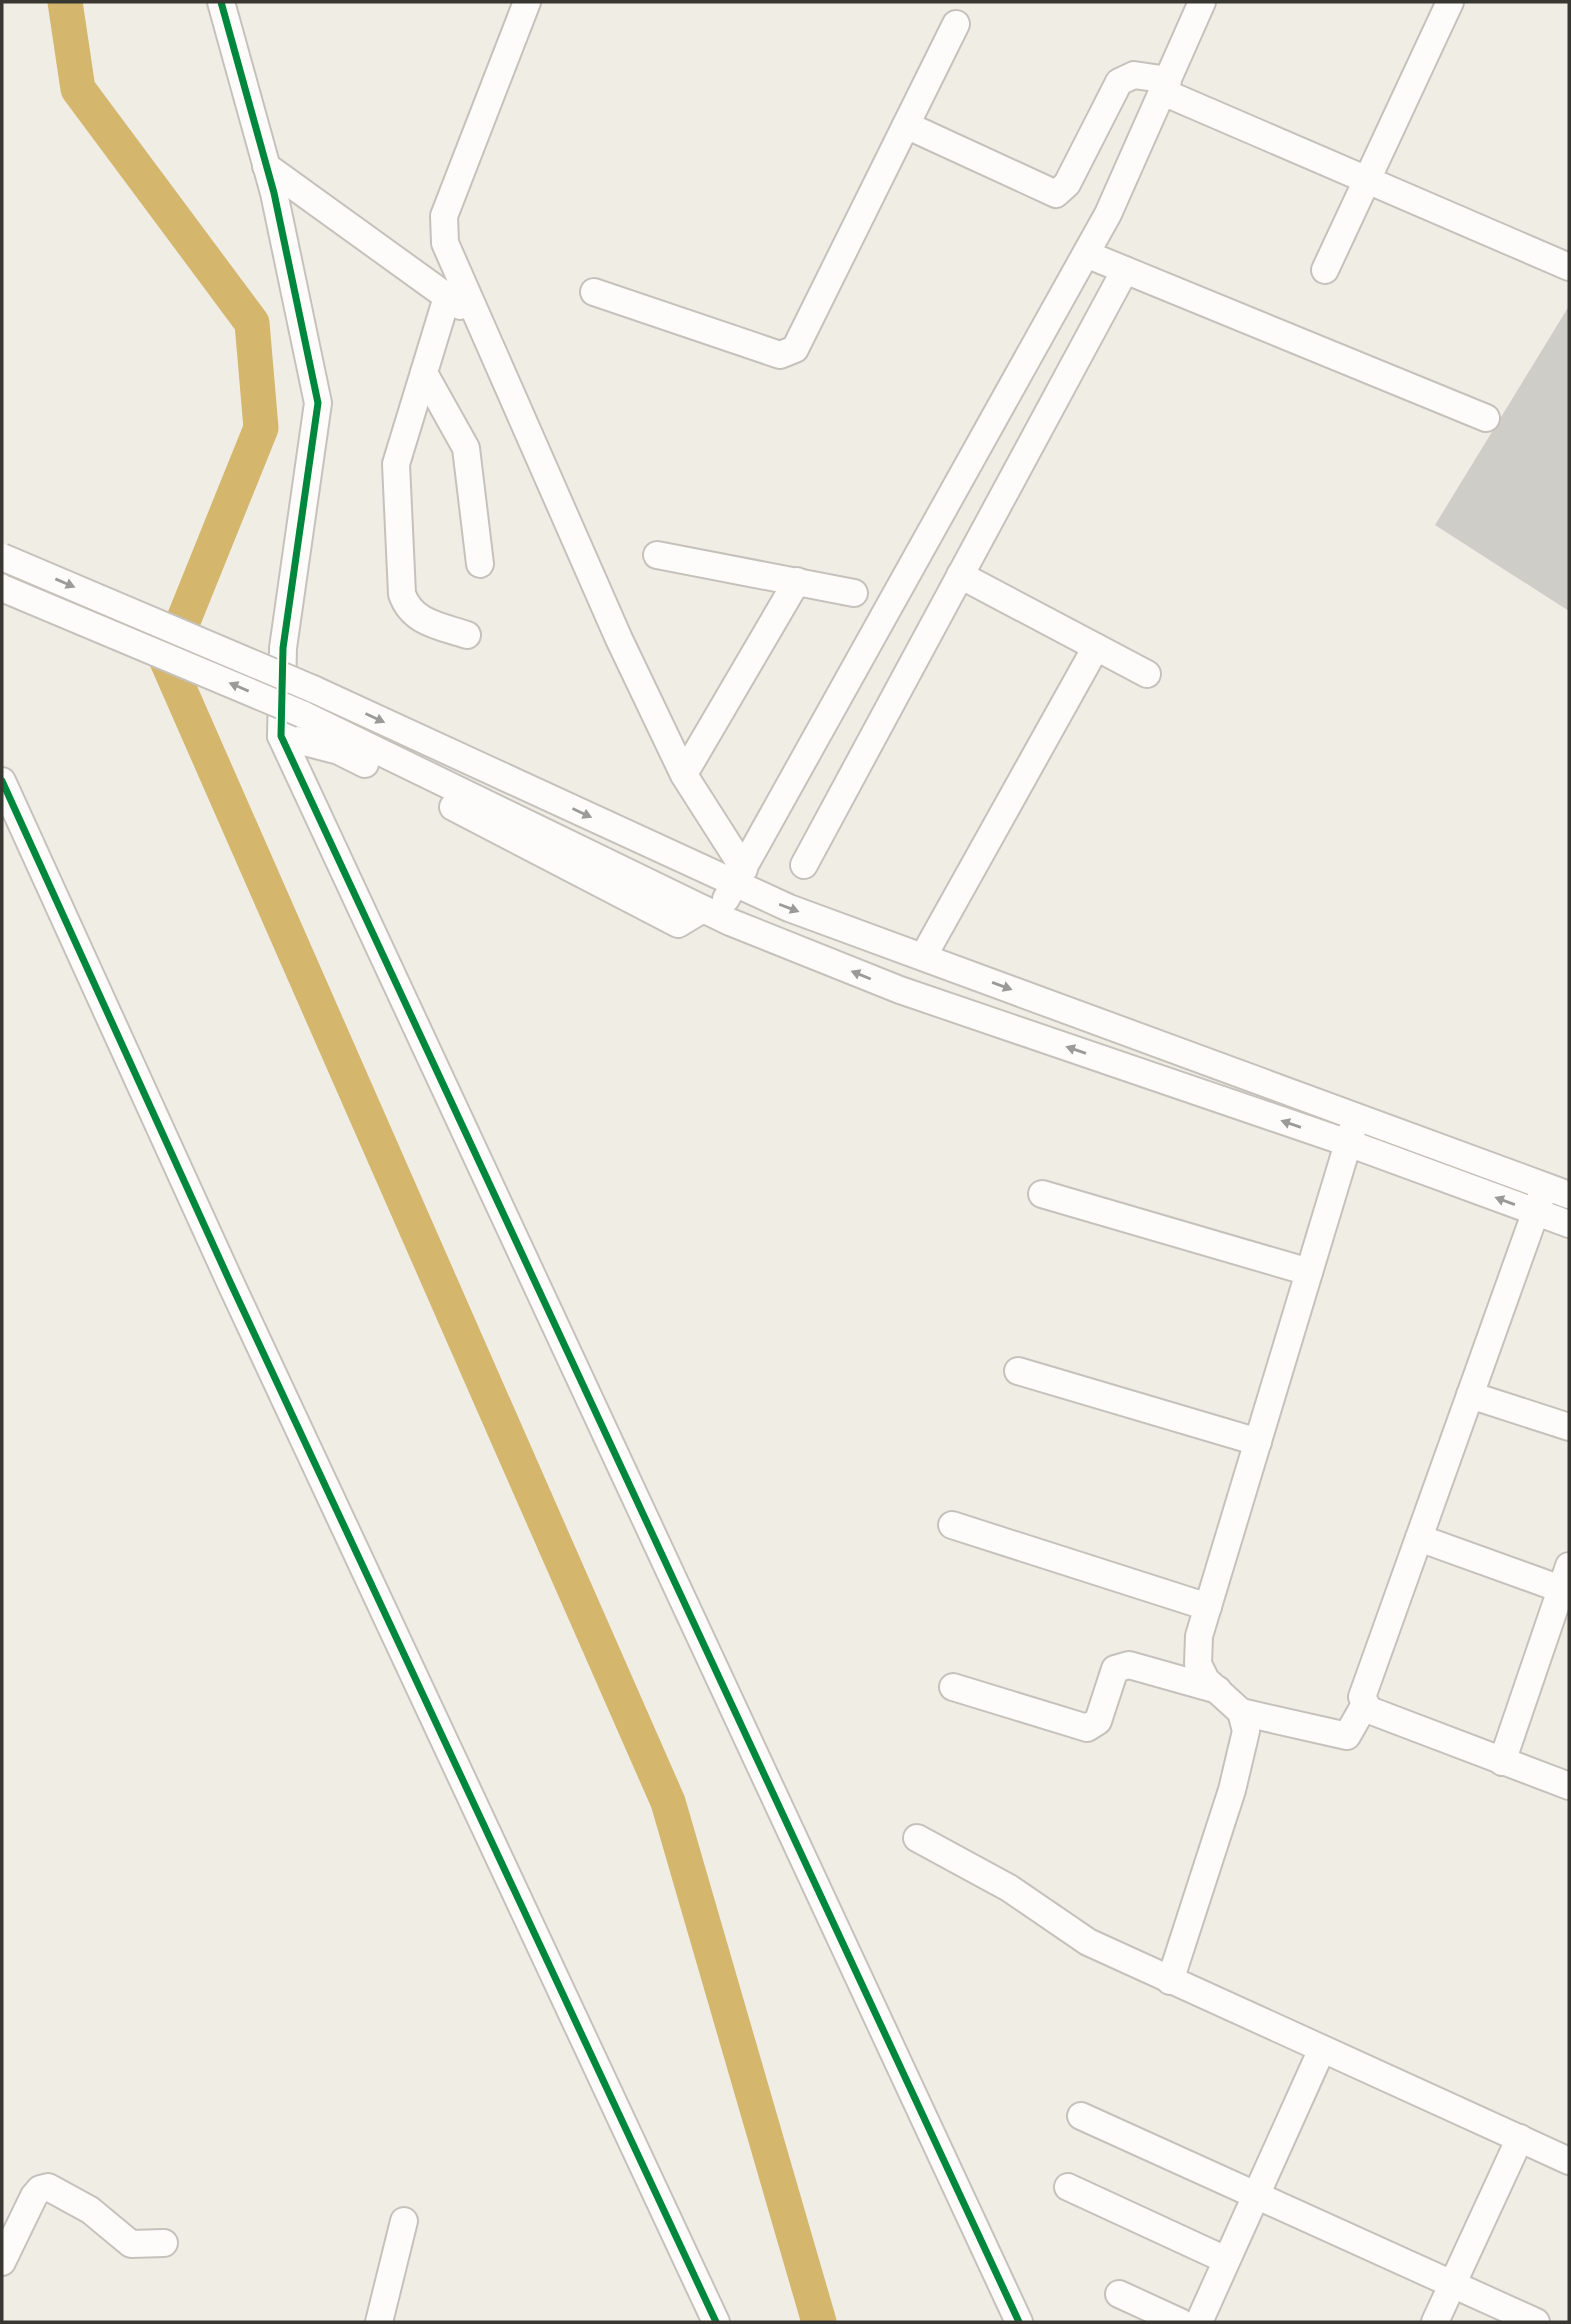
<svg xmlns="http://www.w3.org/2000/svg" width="1571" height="2324" font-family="'Noto Sans',sans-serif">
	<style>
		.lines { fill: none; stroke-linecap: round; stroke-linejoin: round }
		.river { stroke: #d4b66d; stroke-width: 35 }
		.building { fill: #cfcdc7 }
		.minor-casing { stroke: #c5c2bc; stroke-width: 30 }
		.minor { stroke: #fdfcfb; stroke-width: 26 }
		.minor-bridge-casing { stroke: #c5c2bc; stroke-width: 30; stroke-linecap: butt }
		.minor-bridge { stroke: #fdfcfb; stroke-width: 26 }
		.cycleway-casing { stroke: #fefcf7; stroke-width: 11 }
		.cycleway { stroke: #00873e; stroke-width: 7 }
		.oneway { fill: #9b9a96 }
	</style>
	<rect width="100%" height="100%" fill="#f0ede5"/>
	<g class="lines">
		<polyline class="river" points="65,2 78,89 252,323 261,428 167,661 668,1802 819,2322"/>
	</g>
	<polygon class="building" points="1569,306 1569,611 1435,525"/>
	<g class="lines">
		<g class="minor-casing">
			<g id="minor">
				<polyline points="221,2 274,193 318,403 283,648 281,736 1019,2322"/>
				<polyline points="527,2 444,216 445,243 619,639 684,775 744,869"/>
				<polyline points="1163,92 1569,267"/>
				<polyline points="906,125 1056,194 1067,184 1119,82 1134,75 1168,80"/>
				<polyline points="266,166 460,306"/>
				<polyline points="1086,254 1486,418"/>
				<polyline points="1325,270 1450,2"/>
				<polyline points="594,292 780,355 795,349 956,24"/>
				<path d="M447,297l-51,167 6,130c10,29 38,32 65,41"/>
				<polyline points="424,373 466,448 480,564"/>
				<polyline points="657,555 854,593"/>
				<polyline points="960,575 1147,674"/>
				<polyline points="313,689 789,908 1569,1195"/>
				<polyline points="302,714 730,922 900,990 1348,1143 1569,1224"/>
				<polyline points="281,736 339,751 365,764"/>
				<polyline points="684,774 797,581"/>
				<polyline points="2,781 231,1284 716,2322"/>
				<polyline points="453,807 678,924 703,909"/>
				<polyline points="804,865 1125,270"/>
				<polyline points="726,899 1108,214 1202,2"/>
				<polyline points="923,957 1096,647"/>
				<polyline points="1042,1194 1309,1272"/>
				<polyline points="1542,1194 1362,1697 1369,1710 1569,1786"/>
				<polyline points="1018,1371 1258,1442"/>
				<polyline points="1470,1395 1569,1427"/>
				<polyline points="952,1525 1208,1607"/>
				<polyline points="1419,1538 1569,1592"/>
				<polyline points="953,1687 1087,1728 1098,1721 1115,1669 1129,1665 1218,1690"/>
				<polyline points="1241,1712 1347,1736 1364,1706"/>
				<polyline points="1502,1762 1569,1566"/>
				<polyline points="917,1838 1009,1888 1088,1942 1569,2161"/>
				<polyline points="1170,1981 1232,1790 1246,1731 1241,1712 1206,1680 1198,1664 1199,1636 1353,1127"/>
				<polyline points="1081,2116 1536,2322"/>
				<polyline points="1068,2187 1226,2260"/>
				<polyline points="2,2262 34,2196 40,2189 48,2187 90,2210 131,2244 164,2243"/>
				<polyline points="1119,2294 1180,2322"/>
				<polyline points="379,2322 404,2221"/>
				<polyline points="1199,2322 1322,2049"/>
				<polyline points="1435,2322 1520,2138"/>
			</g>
		</g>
		<use href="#minor" class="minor"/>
		<g class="minor-bridge-casing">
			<g id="minor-bridge">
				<polyline points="2,557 313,689"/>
				<polyline points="2,588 302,714"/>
			</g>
		</g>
		<use href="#minor-bridge" class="minor-bridge"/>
		<g class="cycleway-casing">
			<g id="cycleway">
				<polyline points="221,2 274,193 318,403 283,648 281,736 1019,2322"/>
				<polyline points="2,781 231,1284 716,2322"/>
			</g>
		</g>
		<use href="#cycleway" class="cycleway"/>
	</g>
	<defs><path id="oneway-solid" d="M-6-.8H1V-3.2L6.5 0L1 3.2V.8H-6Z" transform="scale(1.75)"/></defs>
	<g class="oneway">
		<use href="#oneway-solid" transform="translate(65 583) rotate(23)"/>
		<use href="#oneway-solid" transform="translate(239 687) rotate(-157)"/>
		<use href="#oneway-solid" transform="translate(375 718) rotate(25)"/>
		<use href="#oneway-solid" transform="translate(582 813) rotate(25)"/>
		<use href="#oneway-solid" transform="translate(789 908) rotate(21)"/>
		<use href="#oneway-solid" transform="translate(861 975) rotate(-158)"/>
		<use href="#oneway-solid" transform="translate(1002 986) rotate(20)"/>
		<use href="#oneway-solid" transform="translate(1076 1050) rotate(-161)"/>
		<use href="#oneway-solid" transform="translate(1291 1124) rotate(-161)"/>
		<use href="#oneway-solid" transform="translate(1505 1201) rotate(-160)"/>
	</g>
	<rect width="1571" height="2324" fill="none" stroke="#393732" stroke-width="7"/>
</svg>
